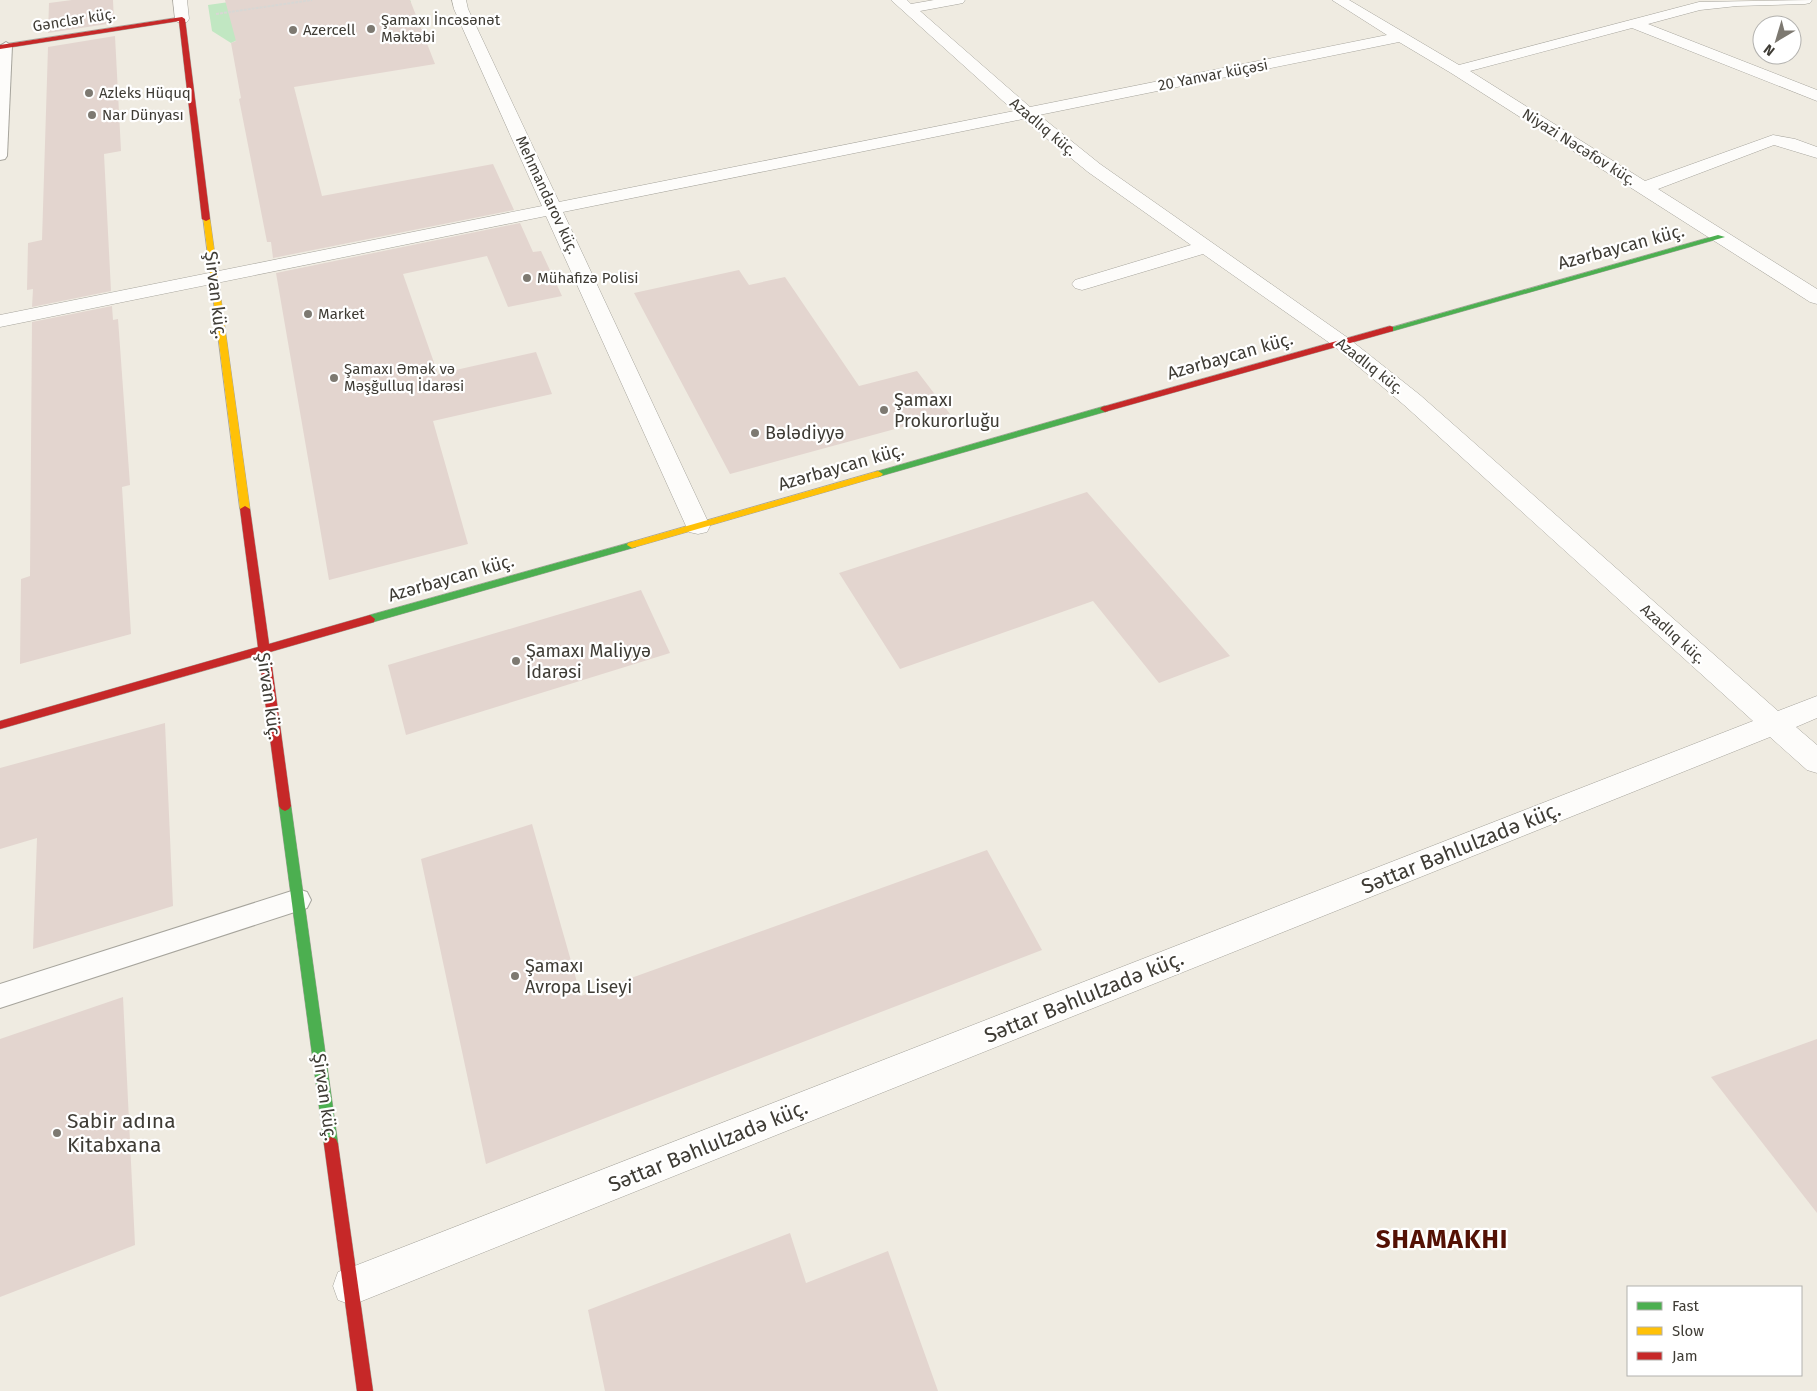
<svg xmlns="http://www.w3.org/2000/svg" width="1817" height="1391" font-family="'Fira Sans',sans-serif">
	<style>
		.green { fill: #c1e7c2 }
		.building { fill: #e3d5cf }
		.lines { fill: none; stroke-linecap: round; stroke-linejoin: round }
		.lane-casing { stroke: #a6a49c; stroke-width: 2 }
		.street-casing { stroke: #a6a49c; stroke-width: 1 }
		.fast-casing { stroke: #a6a49c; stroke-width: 1 }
		.slow-casing { stroke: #a6a49c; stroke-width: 1 }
		.jam-casing { stroke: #a6a49c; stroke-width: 1 }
		.path { stroke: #d8d7d4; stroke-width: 2; stroke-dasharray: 3 1; stroke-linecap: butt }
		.lane { fill: #fdfcfa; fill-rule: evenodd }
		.street { fill: #fdfcfa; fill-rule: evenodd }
		.fast { fill: #4caf50; fill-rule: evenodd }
		.slow { fill: #ffc107; fill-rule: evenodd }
		.jam { fill: #c62828; fill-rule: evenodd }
		.poi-dot { fill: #7d7971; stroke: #fff; stroke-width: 2 }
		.labels { text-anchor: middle; stroke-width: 4.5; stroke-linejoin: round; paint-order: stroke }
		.far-street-label { font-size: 15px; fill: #3f3c35; stroke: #fff }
		.far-poi-label { font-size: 15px; fill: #3f3c35; stroke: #fff; text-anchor: start }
		.street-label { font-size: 18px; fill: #3f3c35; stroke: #fff }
		.poi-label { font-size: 18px; fill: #3f3c35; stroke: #fff; text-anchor: start }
		.near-street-label { font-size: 21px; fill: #3f3c35; stroke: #fff }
		.near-poi-label { font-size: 21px; fill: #3f3c35; stroke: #fff; text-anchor: start }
		.near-district-label { font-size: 26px; font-weight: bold; letter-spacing: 1px; fill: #541105; stroke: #fff }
	</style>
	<rect width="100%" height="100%" fill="#efebe1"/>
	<polygon class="green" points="243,0 410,0 411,2 277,21 231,43 212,31 208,5"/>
	<g class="building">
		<polygon points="72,0 113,0 114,23 48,33 49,3"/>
		<polygon points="225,0 410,0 435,64 294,87 322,196 493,164 514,210 273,258 271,242 267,242 239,99 241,98 231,43 236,41"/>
		<polygon points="115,36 121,151 104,154 111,291 32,307 33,289 27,290 28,243 42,240 48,47"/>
		<polygon points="520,223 533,252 541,251 562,296 508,307 487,256 403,274 438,374 536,352 552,394 433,421 468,544 329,580 276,273"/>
		<polygon points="739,270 749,285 785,277 859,386 917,371 950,414 730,474 634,293"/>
		<polygon points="112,306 113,320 118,319 130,485 122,487 131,634 20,664 21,579 30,576 32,322"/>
		<polygon points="1087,492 1230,656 1159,683 1093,601 900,669 839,573"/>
		<polygon points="641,590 670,653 406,735 388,665"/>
		<polygon points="165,723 173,906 33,949 37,838 0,849 0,768"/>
		<polygon points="532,824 581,996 987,850 1042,950 486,1164 421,859"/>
		<polygon points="123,997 135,1245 0,1297 0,1039"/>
		<polygon points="1817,1039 1817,1213 1711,1077"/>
		<polygon points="790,1233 806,1283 888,1251 938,1391 605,1391 588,1310"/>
	</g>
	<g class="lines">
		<g class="lane-casing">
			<g id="lane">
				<polygon points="6,42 12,46 7,156 5,159 0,160 0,46"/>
				<polygon points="298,889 307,892 311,900 307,908 0,1008 0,984"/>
			</g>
		</g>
		<g class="street-casing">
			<g id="street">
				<polygon points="173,0 187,0 189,19 187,22 177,22 175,19"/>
				<polygon points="452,0 466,0 468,9 559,202 1014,111 891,0 907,0 911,4 934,0 965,0 963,3 958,4 920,11 1030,107 1387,35 1332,0 1349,0 1459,65 1699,2 1812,0 1810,3 1805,4 1737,6 1700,10 1648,24 1817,90 1817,101 1632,28 1470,71 1645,181 1773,135 1795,139 1817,147 1817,158 1774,145 1658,189 1817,289 1817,304 1810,302 1451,73 1399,42 1039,115 1100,164 1348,338 1420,395 1778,711 1817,696 1817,718 1796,727 1817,745 1817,773 1807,770 1770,737 352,1305 338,1300 333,1286 338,1272 352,1267 1753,721 1404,405 1334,346 1203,254 1089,288 1082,290 1075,288 1072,284 1075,280 1191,245 1088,172 1023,119 563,212 710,526 707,532 698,534 689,532 686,526 546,216 0,327 0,315 542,206 454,9"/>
			</g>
		</g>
		<g class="fast-casing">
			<g id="fast">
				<polygon points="1718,235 1725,237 1393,331 1387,331 1386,329"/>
				<polygon points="1105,406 1108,407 1108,411 881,476 878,477 873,474 875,472"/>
				<polygon points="632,542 637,545 636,547 370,623 365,619 370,615"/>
				<polygon points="285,801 289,803 291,806 338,1144 336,1149 331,1151 326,1149 324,1144 279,806 281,803"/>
			</g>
		</g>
		<g class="slow-casing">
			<g id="slow">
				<polygon points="203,217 210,219 250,509 245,512 240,509"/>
				<polygon points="878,471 883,474 881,476 632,548 627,545 628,543"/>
			</g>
		</g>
		<g class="jam-casing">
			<g id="jam">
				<polygon points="182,17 185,19 210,219 206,221 202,219 179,21 0,49 0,45"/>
				<polygon points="1390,326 1393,327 1393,331 1108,411 1105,412 1100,409 1102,407"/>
				<polygon points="245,506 250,509 269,644 370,615 375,619 374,622 270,652 291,806 289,809 285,811 281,809 279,806 259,655 0,729 0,721 258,647 240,509"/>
				<polygon points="331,1137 336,1139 338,1144 373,1391 357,1391 324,1144 326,1139"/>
			</g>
		</g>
		<polyline class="path" points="216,14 312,0"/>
		<use href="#lane" class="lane"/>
		<use href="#street" class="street"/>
		<use href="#fast" class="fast"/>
		<use href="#slow" class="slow"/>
		<use href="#jam" class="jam"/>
	</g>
	<g class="poi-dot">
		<circle cx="371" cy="29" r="5"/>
		<circle cx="293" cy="30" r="5"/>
		<circle cx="89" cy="93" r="5"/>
		<circle cx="92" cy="115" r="5"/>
		<circle cx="527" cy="278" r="5"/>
		<circle cx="308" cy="314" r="5"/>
		<circle cx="334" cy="378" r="5"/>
		<circle cx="884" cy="410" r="5"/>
		<circle cx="755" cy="433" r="5"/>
		<circle cx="516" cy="661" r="5"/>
		<circle cx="515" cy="976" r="5"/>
		<circle cx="57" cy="1133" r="5"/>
	</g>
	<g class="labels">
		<g class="far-street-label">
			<text transform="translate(74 20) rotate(-9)" y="5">Gənclər küç.</text>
			<text transform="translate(1213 75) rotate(-11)" y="5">20 Yanvar küçəsi</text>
			<text transform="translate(1043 127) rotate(40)" y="5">Azadlıq küç.</text>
			<text transform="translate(1579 147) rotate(32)" y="5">Niyazi Nəcəfov küç.</text>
			<text transform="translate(547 195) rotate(65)" y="5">Mehmandarov küç.</text>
			<text transform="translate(1370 366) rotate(38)" y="5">Azadlıq küç.</text>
			<text transform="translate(1673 634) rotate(42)" y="5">Azadlıq küç.</text>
		</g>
		<g class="far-poi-label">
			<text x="381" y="25">Şamaxı İncəsənət<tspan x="381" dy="17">Məktəbi</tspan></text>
			<text x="303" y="35">Azercell</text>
			<text x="99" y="98">Azleks Hüquq</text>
			<text x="102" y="120">Nar Dünyası</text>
			<text x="537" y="283">Mühafizə Polisi</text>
			<text x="318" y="319">Market</text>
			<text x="344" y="374">Şamaxı Əmək və<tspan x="344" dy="17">Məşğulluq İdarəsi</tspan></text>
		</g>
		<g class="street-label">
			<text transform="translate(1621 247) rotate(-15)" y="6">Azərbaycan küç.</text>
			<text transform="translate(216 295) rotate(83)" y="6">Şirvan küç.</text>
			<text transform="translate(1230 356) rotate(-16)" y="6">Azərbaycan küç.</text>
			<text transform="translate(841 467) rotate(-16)" y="6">Azərbaycan küç.</text>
			<text transform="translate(451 578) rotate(-16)" y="6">Azərbaycan küç.</text>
			<text transform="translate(269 696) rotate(82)" y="6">Şirvan küç.</text>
			<text transform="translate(325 1097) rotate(82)" y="6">Şirvan küç.</text>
		</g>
		<g class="poi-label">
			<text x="894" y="406">Şamaxı<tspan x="894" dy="21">Prokurorluğu</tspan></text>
			<text x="765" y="439">Bələdiyyə</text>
			<text x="526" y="657">Şamaxı Maliyyə<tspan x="526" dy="21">İdarəsi</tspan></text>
			<text x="525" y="972">Şamaxı<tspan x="525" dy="21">Avropa Liseyi</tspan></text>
		</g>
		<g class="near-street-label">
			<text transform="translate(1461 848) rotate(-22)" y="7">Səttar Bəhlulzadə küç.</text>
			<text transform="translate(1084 997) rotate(-22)" y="7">Səttar Bəhlulzadə küç.</text>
			<text transform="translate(708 1146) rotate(-22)" y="7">Səttar Bəhlulzadə küç.</text>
		</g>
		<g class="near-poi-label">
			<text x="67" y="1128">Sabir adına<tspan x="67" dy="24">Kitabxana</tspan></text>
		</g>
		<g class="near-district-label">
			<text x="1442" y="1248">SHAMAKHI</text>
		</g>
	</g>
	<rect x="1627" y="1286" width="175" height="90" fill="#ffffff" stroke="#b2b1ae"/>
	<rect x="1637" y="1302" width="25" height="8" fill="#4caf50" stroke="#b2b1ae"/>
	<text x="1672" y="1311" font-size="15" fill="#3f3c35">Fast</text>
	<rect x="1637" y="1327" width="25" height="8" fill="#ffc107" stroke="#b2b1ae"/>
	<text x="1672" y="1336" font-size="15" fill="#3f3c35">Slow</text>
	<rect x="1637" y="1352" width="25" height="8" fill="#c62828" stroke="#b2b1ae"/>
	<text x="1672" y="1361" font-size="15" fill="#3f3c35">Jam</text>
	<g transform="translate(1777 40) rotate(218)"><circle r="24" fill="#ffffff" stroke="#b2b1ae"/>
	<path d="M0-4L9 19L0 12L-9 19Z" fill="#7d7971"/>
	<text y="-8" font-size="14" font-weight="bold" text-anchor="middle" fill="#3f3c35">N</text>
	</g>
</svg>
